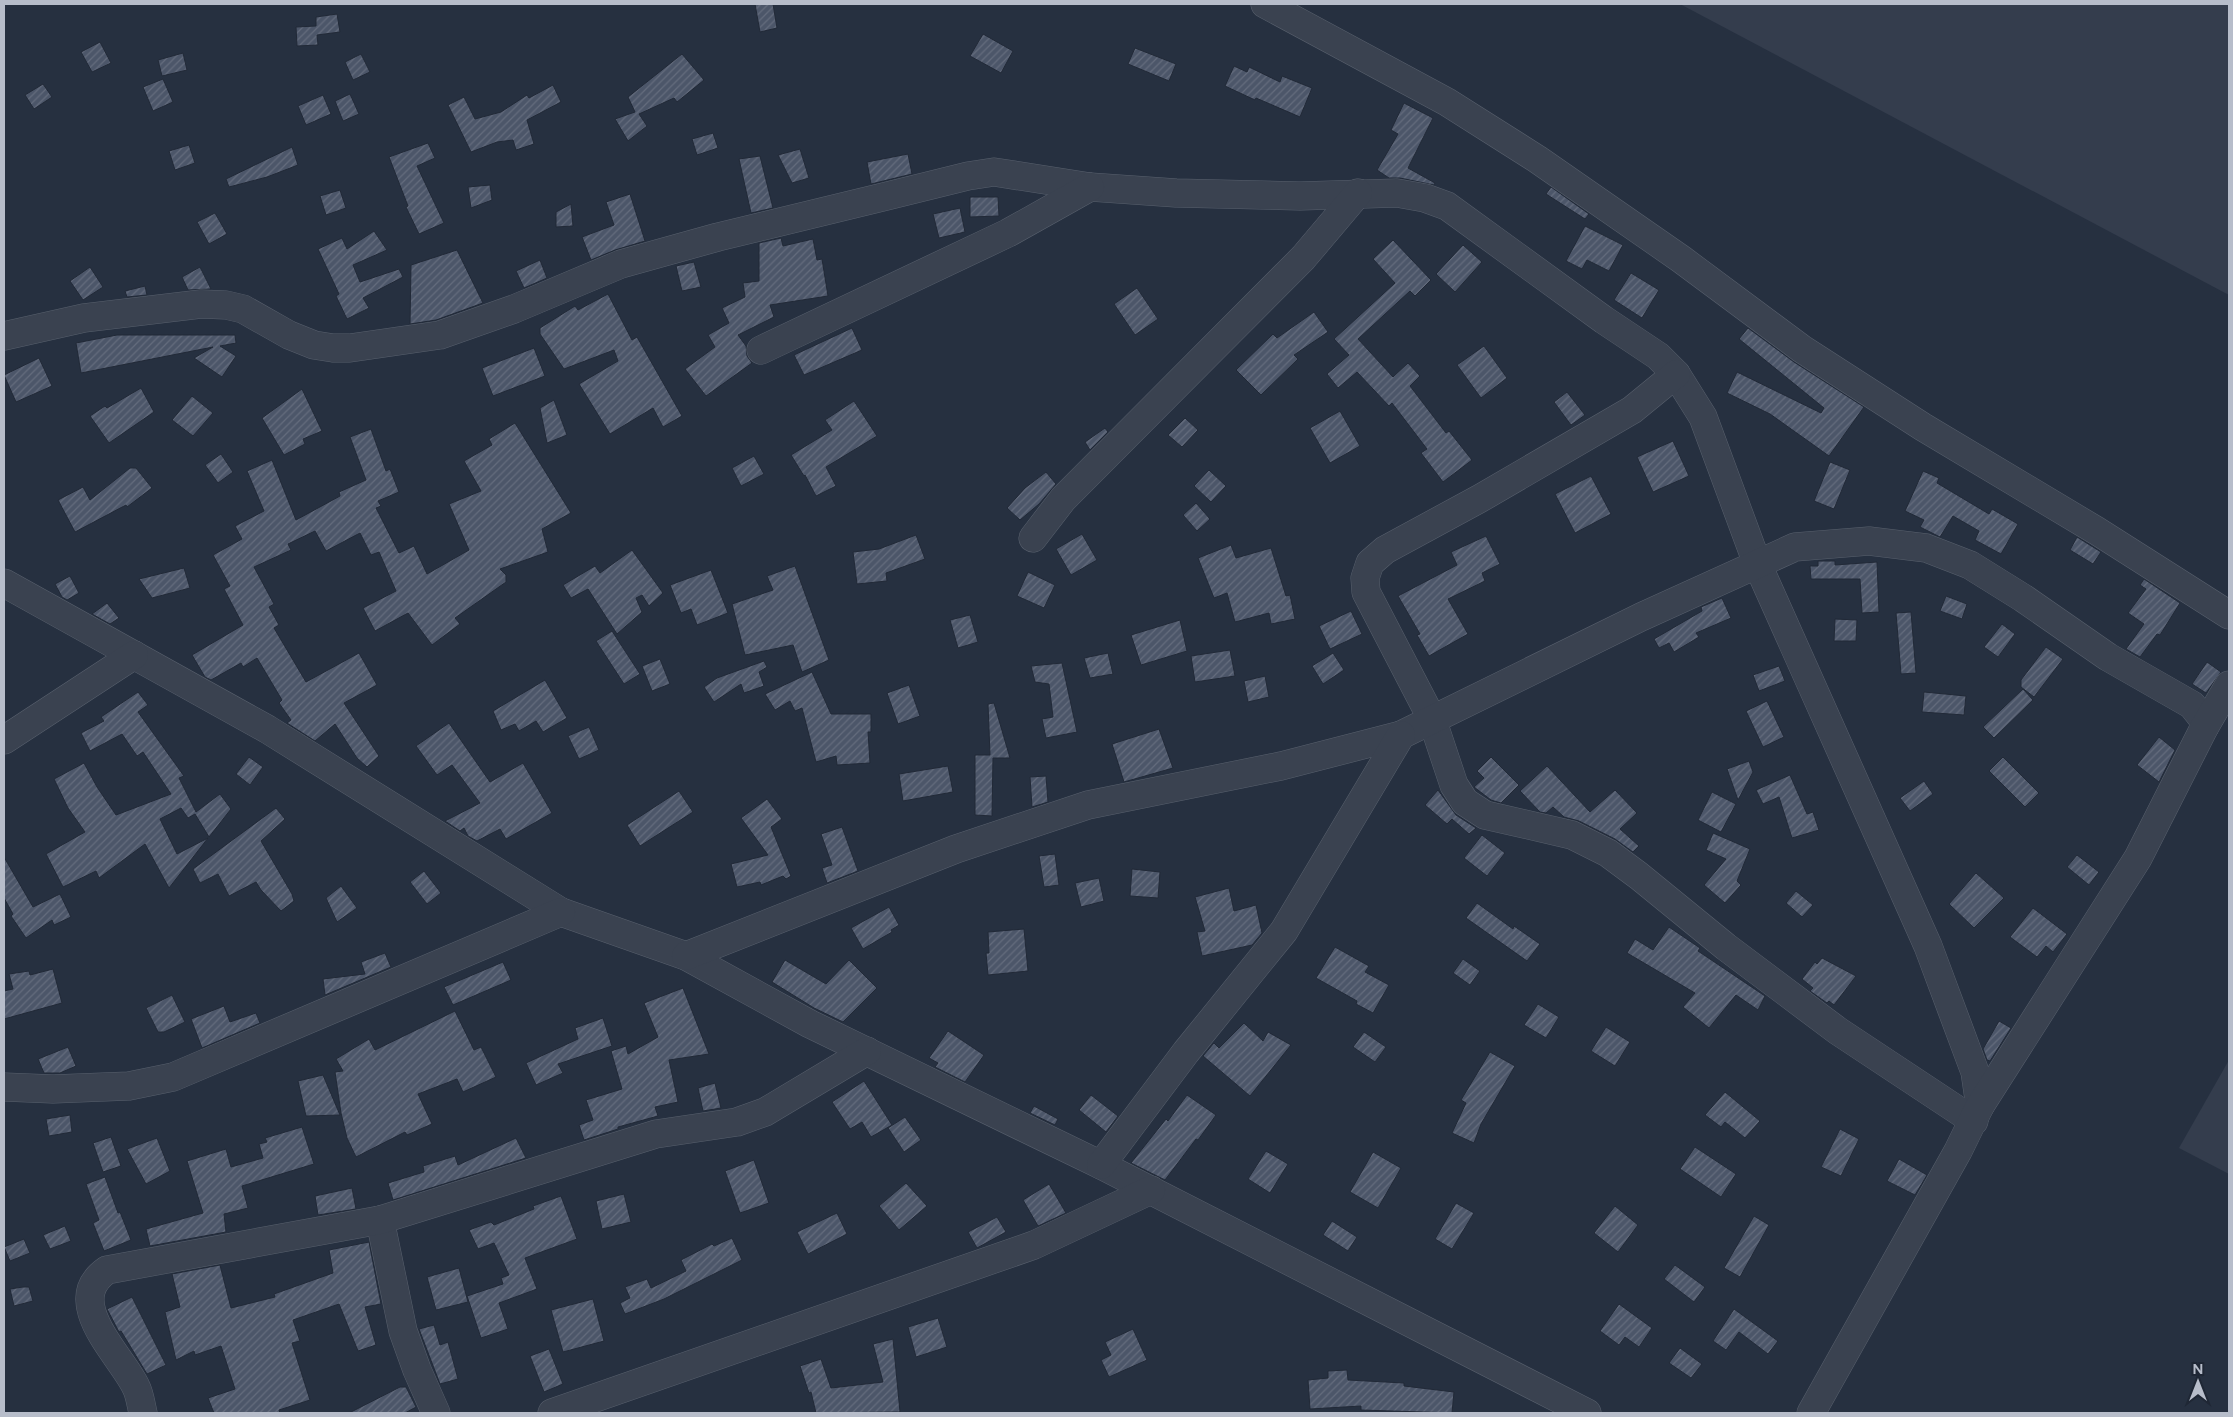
<svg xmlns="http://www.w3.org/2000/svg" width="2233" height="1417" font-family="Figtree,sans-serif">
	<style>
		.airport { fill: #343d4d }
		.building { fill: url(#building-hatch); stroke: #212937 }
		.lines { fill: none; stroke-linecap: round; stroke-linejoin: round }
		.minor-casing { stroke: #58606d; stroke-width: 29 }
		.minor { stroke: #3a4250; stroke-width: 28 }
	</style>
	<defs>
		<pattern id="building-hatch" width="6" height="6" patternUnits="userSpaceOnUse" patternTransform="scale(1.25)"><rect width="6" height="6" fill="#4c5669"/><path d="M-1 1l2-2M0 6l6-6M5 7l2-2" fill="none" stroke="#646c7d"/></pattern>
	</defs>
	<rect width="100%" height="100%" fill="#263040"/>
	<g class="airport">
		<polygon points="1680,4 2229,4 2229,295"/>
		<polygon points="2229,1060 2229,1174 2179,1148"/>
	</g>
	<g class="building">
		<polygon points="755,4 773,4 777,28 760,32"/>
		<polygon points="337,14 340,32 317,35 318,45 297,46 296,27 316,26 316,17"/>
		<polygon points="983,34 1013,51 1001,73 970,56"/>
		<polygon points="100,42 111,63 92,72 81,52"/>
		<polygon points="1135,48 1176,64 1169,81 1128,64"/>
		<polygon points="183,53 187,70 162,76 158,60"/>
		<polygon points="361,54 370,72 353,80 345,62"/>
		<polygon points="682,54 704,80 677,102 674,98 639,114 647,126 628,141 615,119 635,112 628,97"/>
		<polygon points="1234,66 1247,72 1249,67 1280,82 1282,76 1312,88 1300,117 1256,98 1255,100 1225,86"/>
		<polygon points="163,79 173,102 153,111 143,87"/>
		<polygon points="43,84 52,97 34,109 25,95"/>
		<polygon points="553,85 561,102 527,120 534,144 516,150 513,140 497,142 471,152 448,105 464,97 475,119 501,112 527,95 529,98"/>
		<polygon points="350,94 359,114 343,121 335,101"/>
		<polygon points="323,95 331,114 306,125 298,106"/>
		<polygon points="1404,103 1433,118 1408,168 1435,183 1434,185 1400,178 1389,178 1377,170 1398,134 1391,130"/>
		<polygon points="713,133 718,148 697,155 692,139"/>
		<polygon points="428,143 435,158 417,166 444,223 419,234 406,207 408,206 389,157"/>
		<polygon points="189,145 195,163 175,170 169,151"/>
		<polygon points="292,147 298,165 267,177 229,187 226,179"/>
		<polygon points="800,149 809,178 792,183 778,155"/>
		<polygon points="908,154 912,174 871,184 867,162"/>
		<polygon points="760,156 773,208 751,213 739,159"/>
		<polygon points="490,185 492,200 471,208 468,187"/>
		<polygon points="1551,187 1589,214 1585,219 1546,194"/>
		<polygon points="340,190 346,208 326,215 320,196"/>
		<polygon points="630,194 645,241 615,250 591,260 582,237 614,225 606,202"/>
		<polygon points="970,197 998,197 999,216 970,217"/>
		<polygon points="571,204 573,226 556,227 556,212"/>
		<polygon points="960,208 965,232 939,238 933,214"/>
		<polygon points="215,213 227,234 209,244 197,222"/>
		<polygon points="1585,226 1623,245 1609,271 1587,260 1582,269 1566,261"/>
		<polygon points="374,231 387,250 353,265 360,282 399,269 403,277 363,298 369,308 347,319 336,296 339,294 318,249 342,238 347,249"/>
		<polygon points="781,238 783,246 813,239 817,260 822,259 828,296 770,305 774,317 738,335 746,346 747,356 752,363 706,396 685,369 715,347 708,335 729,323 722,308 745,297 743,283 759,281 759,243"/>
		<polygon points="1393,240 1431,280 1415,296 1410,291 1358,339 1393,377 1408,363 1420,376 1410,386 1446,433 1449,431 1472,460 1443,482 1421,453 1427,449 1392,403 1389,406 1357,372 1338,388 1327,374 1349,355 1334,339 1395,283 1373,259"/>
		<polygon points="1463,245 1482,262 1455,292 1436,274"/>
		<polygon points="457,250 483,303 436,320 410,324 411,265"/>
		<polygon points="540,260 547,278 524,288 516,271"/>
		<polygon points="694,262 701,287 682,291 676,266"/>
		<polygon points="90,267 103,287 83,300 70,281"/>
		<polygon points="200,267 211,289 188,290 182,277"/>
		<polygon points="1631,273 1659,290 1642,318 1614,300"/>
		<polygon points="145,286 147,295 127,297 125,291"/>
		<polygon points="1137,288 1158,319 1135,335 1114,304"/>
		<polygon points="608,294 632,340 637,337 682,416 663,427 653,408 610,434 579,384 618,361 614,350 564,369 540,334 540,328 575,306 578,310"/>
		<polygon points="1314,312 1328,332 1294,355 1298,359 1261,395 1236,370 1273,334 1277,338"/>
		<polygon points="852,328 862,350 804,375 794,355"/>
		<polygon points="1748,328 1794,362 1864,407 1829,456 1770,414 1727,393 1737,372 1821,413 1824,408 1739,339"/>
		<polygon points="117,335 235,335 236,343 220,346 236,356 222,377 194,358 213,347 81,373 76,343"/>
		<polygon points="1484,346 1507,378 1481,398 1457,365"/>
		<polygon points="534,348 545,376 493,396 482,368"/>
		<polygon points="39,358 52,386 16,402 4,375"/>
		<polygon points="141,388 154,412 109,443 90,416 105,406 107,408"/>
		<polygon points="302,389 322,431 303,439 305,444 284,455 262,418"/>
		<polygon points="1567,392 1585,415 1571,425 1554,402"/>
		<polygon points="192,396 213,413 193,436 172,420"/>
		<polygon points="554,400 567,435 547,443 540,408"/>
		<polygon points="854,401 877,436 826,467 836,486 816,496 805,475 804,476 791,455 832,430 825,420"/>
		<polygon points="1340,411 1360,446 1330,463 1310,428"/>
		<polygon points="1185,418 1198,430 1182,447 1168,435"/>
		<polygon points="515,423 571,513 542,529 548,552 500,569 506,575 506,582 455,618 460,624 432,645 408,613 375,631 363,608 396,591 379,552 371,555 360,533 326,551 315,531 288,544 291,550 254,567 274,604 269,607 279,625 274,628 306,682 359,653 377,685 344,703 379,756 367,767 357,758 335,724 315,741 287,723 291,720 279,703 282,700 257,658 243,667 241,663 211,680 205,677 192,655 243,625 224,589 230,586 213,555 242,539 235,526 264,511 247,471 272,460 296,520 340,496 339,492 366,480 350,437 371,429 386,471 390,469 399,492 378,501 381,506 376,508 399,553 414,546 427,574 469,550 449,504 481,491 464,461 492,445 489,439"/>
		<polygon points="1105,428 1108,432 1090,450 1085,442"/>
		<polygon points="1673,441 1689,476 1653,492 1637,457"/>
		<polygon points="221,454 233,472 218,483 205,465"/>
		<polygon points="754,456 764,474 741,486 732,468"/>
		<polygon points="1830,462 1850,470 1834,509 1814,501"/>
		<polygon points="130,468 136,468 152,488 127,507 126,505 75,532 58,500 83,487 90,500"/>
		<polygon points="1209,470 1226,486 1211,502 1194,486"/>
		<polygon points="1923,471 1939,478 1937,483 1989,514 1992,509 2018,524 2001,554 1975,540 1979,531 1953,516 1940,537 1920,527 1924,520 1905,511"/>
		<polygon points="1046,472 1056,484 1039,504 1020,520 1007,508 1025,488"/>
		<polygon points="1591,476 1611,514 1575,533 1555,494"/>
		<polygon points="1196,503 1210,519 1197,531 1183,515"/>
		<polygon points="1082,534 1097,560 1071,575 1056,549"/>
		<polygon points="916,535 925,559 886,573 887,581 857,584 853,552 879,549"/>
		<polygon points="1486,536 1500,564 1482,573 1485,581 1448,599 1468,634 1429,656 1417,635 1420,634 1398,596 1457,565 1451,552"/>
		<polygon points="2077,537 2101,552 2093,564 2070,550"/>
		<polygon points="1231,545 1236,558 1271,548 1286,596 1290,595 1295,619 1271,624 1269,613 1235,622 1227,593 1214,598 1198,558"/>
		<polygon points="632,550 663,593 649,606 642,595 636,598 642,612 617,634 588,589 571,598 563,585 595,566 600,573"/>
		<polygon points="1818,561 1835,561 1835,565 1877,562 1879,612 1862,613 1860,579 1811,579 1810,566 1818,566"/>
		<polygon points="795,566 829,660 802,672 793,645 745,655 732,604 773,590 767,576"/>
		<polygon points="184,568 190,588 152,598 139,579"/>
		<polygon points="711,570 728,613 697,625 691,609 681,613 670,585"/>
		<polygon points="1028,572 1055,585 1044,608 1017,596"/>
		<polygon points="70,576 79,593 67,600 62,597 55,584"/>
		<polygon points="2144,579 2180,603 2160,635 2157,634 2140,657 2126,649 2144,624 2128,613 2146,589 2140,585"/>
		<polygon points="1946,596 1967,604 1962,619 1940,611"/>
		<polygon points="1722,598 1731,618 1696,633 1699,637 1674,652 1669,643 1659,648 1654,639 1702,611 1701,607"/>
		<polygon points="107,603 119,618 110,624 92,614"/>
		<polygon points="1351,611 1362,634 1330,649 1319,626"/>
		<polygon points="1911,612 1916,673 1901,674 1896,613"/>
		<polygon points="970,615 978,642 958,648 950,620"/>
		<polygon points="1835,619 1857,620 1856,641 1834,641"/>
		<polygon points="1180,620 1187,651 1141,665 1131,635"/>
		<polygon points="2002,624 2015,634 1998,657 1984,647"/>
		<polygon points="612,631 640,674 624,684 596,641"/>
		<polygon points="2046,647 2063,659 2034,697 2021,687 2021,680"/>
		<polygon points="1230,650 1235,676 1195,682 1191,656"/>
		<polygon points="1108,653 1113,674 1090,678 1084,658"/>
		<polygon points="1333,653 1344,670 1323,684 1312,666"/>
		<polygon points="660,659 670,684 652,691 642,666"/>
		<polygon points="764,661 767,667 759,672 764,686 744,693 741,684 714,702 704,687 717,678"/>
		<polygon points="2207,662 2221,672 2206,693 2192,684"/>
		<polygon points="1062,663 1077,732 1046,738 1042,719 1053,717 1049,684 1035,682 1031,666"/>
		<polygon points="1779,666 1785,681 1759,691 1753,675"/>
		<polygon points="812,672 831,714 871,714 871,732 868,732 870,763 837,765 836,756 816,762 802,708 795,711 790,701 775,710 765,694"/>
		<polygon points="1265,676 1269,697 1248,702 1244,681"/>
		<polygon points="545,680 567,718 543,732 536,721 519,731 515,724 501,730 493,711"/>
		<polygon points="909,685 920,716 898,724 887,693"/>
		<polygon points="2023,689 2033,700 1994,738 1983,727"/>
		<polygon points="138,692 148,705 138,712 184,776 179,778 196,812 220,794 231,809 209,837 195,814 188,818 181,808 160,819 177,854 208,838 169,888 145,844 99,878 96,871 63,887 46,854 85,832 68,808 54,779 84,763 97,787 116,815 171,794 143,752 137,756 122,734 90,751 81,733 104,721 101,717"/>
		<polygon points="1924,692 1966,696 1964,715 1922,712"/>
		<polygon points="1767,701 1784,737 1763,747 1746,711"/>
		<polygon points="994,703 1010,758 993,758 992,816 975,815 975,755 990,755 988,704"/>
		<polygon points="449,723 490,782 523,763 552,813 506,839 500,829 477,841 468,836 464,828 460,831 445,821 480,803 452,765 437,775 416,746"/>
		<polygon points="589,727 599,750 579,759 568,736"/>
		<polygon points="1159,729 1173,768 1124,782 1112,744"/>
		<polygon points="2159,737 2175,750 2159,782 2137,765"/>
		<polygon points="249,757 263,767 250,785 236,774"/>
		<polygon points="1491,757 1519,785 1501,803 1491,800 1474,787 1484,778 1477,771"/>
		<polygon points="2003,757 2039,793 2025,807 1989,771"/>
		<polygon points="1749,761 1753,772 1738,800 1727,769"/>
		<polygon points="948,766 953,792 903,801 899,774"/>
		<polygon points="1547,766 1590,812 1615,790 1637,813 1620,829 1639,846 1633,852 1615,839 1579,821 1564,817 1553,807 1546,813 1540,812 1520,791"/>
		<polygon points="1790,775 1807,814 1813,812 1819,830 1792,838 1779,797 1763,804 1756,790"/>
		<polygon points="1046,776 1048,802 1032,807 1030,777"/>
		<polygon points="1924,781 1933,794 1910,811 1900,798"/>
		<polygon points="1438,790 1456,815 1476,828 1469,834 1452,819 1447,824 1425,805"/>
		<polygon points="679,791 693,812 640,846 627,825"/>
		<polygon points="1712,792 1736,804 1721,832 1698,820"/>
		<polygon points="767,799 782,819 771,827 791,876 786,879 783,876 761,885 760,882 737,887 731,864 768,855 741,818"/>
		<polygon points="276,808 285,819 261,841 292,894 294,901 281,911 261,890 256,882 229,896 218,874 200,883 193,869"/>
		<polygon points="842,827 858,871 827,883 822,868 832,865 821,834"/>
		<polygon points="1713,833 1750,849 1737,881 1741,885 1725,903 1704,885 1726,859 1706,850"/>
		<polygon points="1482,835 1505,853 1487,876 1464,858"/>
		<polygon points="1055,854 1059,885 1044,887 1039,856"/>
		<polygon points="2077,855 2099,872 2089,885 2067,867"/>
		<polygon points="4,857 33,907 60,894 71,917 54,925 52,920 26,938 11,916 13,914 4,898"/>
		<polygon points="1132,869 1160,872 1158,898 1130,896"/>
		<polygon points="424,871 441,893 427,904 410,882"/>
		<polygon points="1976,873 2004,898 1974,928 1949,904"/>
		<polygon points="1099,878 1104,901 1081,907 1075,883"/>
		<polygon points="341,886 357,908 337,922 326,898"/>
		<polygon points="1229,888 1234,911 1256,905 1262,933 1252,945 1202,956 1197,932 1205,931 1195,897"/>
		<polygon points="1796,891 1813,905 1802,917 1786,903"/>
		<polygon points="1477,903 1513,929 1514,926 1540,944 1527,961 1466,918"/>
		<polygon points="889,907 899,925 891,930 892,932 863,949 851,928"/>
		<polygon points="2033,908 2067,934 2053,952 2046,946 2037,957 2010,937"/>
		<polygon points="1669,927 1700,948 1698,951 1765,996 1758,1010 1736,995 1709,1028 1683,1007 1695,993 1627,953 1635,939 1653,950"/>
		<polygon points="1024,929 1028,971 988,975 986,953 989,953 988,932"/>
		<polygon points="1335,947 1369,966 1365,972 1389,985 1373,1013 1356,1004 1357,1001 1316,978"/>
		<polygon points="385,953 391,967 325,995 323,979 365,974 361,962"/>
		<polygon points="1822,958 1856,976 1834,1005 1829,1001 1827,1003 1810,991 1813,988 1802,979 1815,962 1817,964"/>
		<polygon points="1463,959 1480,971 1470,985 1453,973"/>
		<polygon points="785,960 826,984 849,960 877,988 843,1022 814,1008 772,982"/>
		<polygon points="503,962 511,980 453,1005 444,987"/>
		<polygon points="53,969 62,1003 4,1019 4,991 13,989 9,974 29,971 30,975"/>
		<polygon points="683,988 709,1054 669,1060 678,1102 655,1107 658,1116 618,1127 618,1129 584,1140 579,1125 593,1120 586,1100 622,1089 611,1051 626,1046 628,1054 658,1037 644,1003"/>
		<polygon points="172,995 185,1022 164,1032 158,1032 146,1008"/>
		<polygon points="1538,1004 1559,1017 1546,1038 1524,1025"/>
		<polygon points="224,1006 230,1022 256,1013 260,1023 202,1048 191,1019"/>
		<polygon points="455,1011 474,1050 481,1047 496,1077 463,1092 457,1079 418,1094 432,1124 407,1135 405,1132 356,1157 347,1138 341,1113 335,1072 343,1071 336,1059 369,1039 375,1050"/>
		<polygon points="603,1018 612,1046 558,1064 563,1073 536,1085 526,1063 578,1039 575,1028"/>
		<polygon points="1999,1021 2011,1028 1990,1061 1987,1060 1983,1049"/>
		<polygon points="1244,1023 1263,1041 1268,1032 1291,1045 1250,1096 1203,1056 1214,1043 1219,1048"/>
		<polygon points="1606,1027 1630,1042 1615,1066 1591,1051"/>
		<polygon points="948,1031 984,1055 965,1082 935,1067 938,1063 929,1058"/>
		<polygon points="1364,1032 1386,1047 1375,1062 1353,1047"/>
		<polygon points="68,1047 76,1066 60,1073 44,1073 38,1059"/>
		<polygon points="1490,1052 1515,1066 1481,1124 1474,1143 1452,1133 1466,1103 1461,1100"/>
		<polygon points="323,1075 340,1115 306,1116 298,1081"/>
		<polygon points="864,1081 892,1125 871,1137 862,1122 850,1129 832,1102"/>
		<polygon points="715,1083 721,1108 703,1111 698,1088"/>
		<polygon points="1725,1092 1760,1121 1745,1138 1725,1122 1721,1127 1705,1115"/>
		<polygon points="1091,1095 1118,1116 1106,1132 1079,1110"/>
		<polygon points="1187,1095 1216,1115 1198,1140 1196,1139 1165,1180 1131,1163 1166,1119 1168,1121"/>
		<polygon points="1034,1106 1058,1119 1055,1125 1030,1113"/>
		<polygon points="70,1115 72,1132 49,1136 46,1119"/>
		<polygon points="905,1117 921,1140 904,1152 888,1128"/>
		<polygon points="302,1127 314,1164 242,1186 248,1208 224,1214 226,1232 150,1246 146,1229 203,1213 187,1161 226,1149 231,1167 263,1158 259,1144 267,1142 265,1138"/>
		<polygon points="1840,1129 1859,1139 1841,1176 1821,1167"/>
		<polygon points="111,1137 121,1166 103,1172 93,1143"/>
		<polygon points="157,1138 170,1171 146,1184 127,1149"/>
		<polygon points="516,1138 526,1158 393,1200 388,1183 424,1172 423,1166 455,1156 458,1165"/>
		<polygon points="1695,1147 1736,1174 1721,1197 1680,1169"/>
		<polygon points="1266,1151 1288,1164 1270,1193 1248,1179"/>
		<polygon points="1373,1152 1401,1168 1378,1208 1350,1192"/>
		<polygon points="1899,1159 1927,1175 1915,1195 1887,1181"/>
		<polygon points="754,1160 769,1203 740,1213 725,1171"/>
		<polygon points="105,1177 118,1213 120,1212 131,1240 104,1251 93,1223 99,1220 86,1184"/>
		<polygon points="906,1183 927,1206 899,1230 879,1206"/>
		<polygon points="1049,1184 1066,1213 1038,1226 1023,1200"/>
		<polygon points="352,1188 356,1209 318,1215 315,1196"/>
		<polygon points="624,1194 631,1222 602,1229 596,1201"/>
		<polygon points="561,1196 577,1239 525,1258 537,1289 499,1303 508,1329 481,1338 467,1296 503,1284 501,1278 509,1275 494,1243 478,1249 469,1230 491,1222 494,1225 534,1209 533,1206"/>
		<polygon points="1456,1203 1474,1213 1452,1249 1435,1239"/>
		<polygon points="1615,1206 1638,1225 1618,1252 1594,1233"/>
		<polygon points="837,1213 847,1234 808,1254 797,1232"/>
		<polygon points="1754,1216 1769,1225 1740,1277 1724,1268"/>
		<polygon points="997,1217 1006,1232 977,1248 968,1232"/>
		<polygon points="1332,1221 1357,1237 1348,1251 1323,1235"/>
		<polygon points="65,1226 71,1241 50,1249 43,1235"/>
		<polygon points="732,1238 742,1260 664,1299 625,1314 620,1303 630,1298 625,1287 647,1279 651,1288 686,1271 681,1260 712,1244 714,1246"/>
		<polygon points="24,1239 30,1253 10,1261 4,1247"/>
		<polygon points="369,1242 381,1304 365,1307 376,1345 358,1351 339,1304 293,1320 300,1341 292,1343 310,1400 279,1410 280,1413 214,1413 208,1398 235,1389 221,1346 195,1355 194,1351 176,1360 165,1312 180,1307 172,1274 220,1265 231,1308 275,1297 274,1294 333,1273 329,1250"/>
		<polygon points="1675,1265 1705,1287 1694,1302 1664,1279"/>
		<polygon points="459,1268 468,1302 436,1310 427,1277"/>
		<polygon points="23,1287 29,1287 33,1301 14,1306 10,1289"/>
		<polygon points="132,1297 166,1365 147,1374 121,1331 119,1332 107,1309"/>
		<polygon points="593,1299 604,1341 563,1352 551,1310"/>
		<polygon points="1619,1304 1652,1328 1639,1347 1625,1337 1619,1345 1600,1331"/>
		<polygon points="1734,1309 1778,1341 1768,1354 1739,1332 1726,1350 1713,1341"/>
		<polygon points="938,1318 947,1347 916,1357 908,1327"/>
		<polygon points="434,1325 440,1345 448,1342 458,1379 440,1384 419,1329"/>
		<polygon points="1133,1329 1147,1360 1109,1377 1101,1360 1111,1355 1105,1342"/>
		<polygon points="893,1339 900,1412 816,1413 811,1392 809,1393 800,1366 821,1359 831,1388 883,1382 873,1344"/>
		<polygon points="1680,1348 1702,1364 1691,1378 1669,1363"/>
		<polygon points="549,1349 563,1384 544,1392 530,1356"/>
		<polygon points="1347,1370 1348,1380 1404,1383 1404,1386 1454,1392 1452,1413 1361,1410 1361,1406 1310,1409 1308,1380 1328,1378 1328,1371"/>
		<polygon points="400,1387 406,1387 416,1407 405,1413 349,1413"/>
	</g>
	<g class="lines">
		<g class="minor-casing">
			<g id="minor">
				<polyline points="1265,4 1447,102 1537,159 1681,259 1802,349 1923,427 2097,531 2229,615"/>
				<polyline points="4,336 84,318 201,304 226,305 243,309 289,335 314,345 333,348 350,348 440,335 514,309 621,264 718,237 883,197 968,176 994,172 1090,187 1176,193 1300,196 1397,193 1425,198 1447,206 1604,320 1658,356 1676,374 1703,417 1757,563 1928,946 1975,1072 1980,1106"/>
				<polyline points="761,350 1008,233 1090,187"/>
				<polyline points="1676,374 1632,410 1479,499 1385,550 1370,563 1365,578 1366,592 1432,719 1454,785 1465,802 1485,815 1572,835 1608,853 1639,876 1726,947 1838,1031 1974,1121"/>
				<polyline points="1033,538 1063,499 1303,258 1358,193"/>
				<polyline points="4,583 267,729 561,912 686,956 810,1024 1101,1165 1587,1413"/>
				<polyline points="4,740 134,655"/>
				<polyline points="686,956 956,849 1088,805 1281,766 1401,735 1641,617 1795,547 1869,541 1926,548 1970,565 2023,598 2108,657 2192,705 2203,719 2204,728"/>
				<polyline points="4,1087 53,1089 129,1086 173,1077 561,912"/>
				<polyline points="1101,1165 1186,1052 1284,931 1401,735"/>
				<polyline points="380,1220 403,1331 417,1370 436,1413"/>
				<path d="M143,1413c-2,-8 -3,-18 -7,-26 -15,-32 -75,-85 -29,-117l273,-50 276,-86 81,-12 28,-10 102,-61"/>
				<polyline points="552,1413 1034,1245 1151,1190"/>
				<polyline points="1811,1413 1958,1151 1980,1106 2138,858 2204,728 2229,685"/>
			</g>
		</g>
		<use href="#minor" class="minor"/>
	</g>
	<rect width="2233" height="1417" fill="none" stroke="#b7bdca" stroke-width="10"/>
	<g transform="translate(2198 1382)" stroke="#1f2735" stroke-width="4" paint-order="stroke">
	<path d="M0-4L9 19L0 12L-9 19Z" fill="#b7bdca"/>
	<text y="-8" font-size="14" font-weight="bold" text-anchor="middle" fill="#b7bdca">N</text>
	</g>
</svg>
